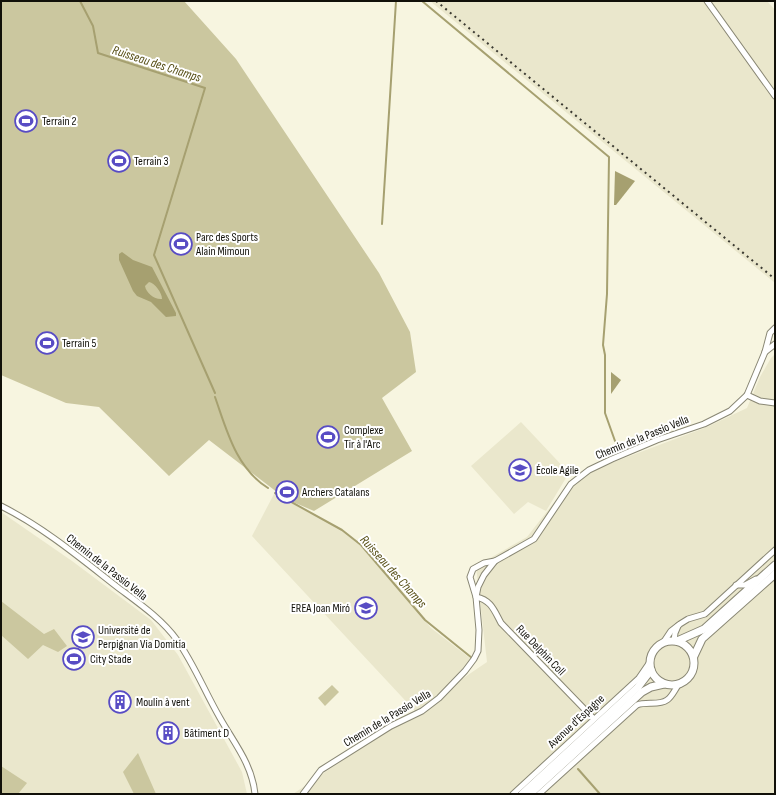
<svg xmlns="http://www.w3.org/2000/svg" width="776" height="795" font-family="'Sofia Sans Condensed',sans-serif">
	<style>
		.built { fill: #eae7cc }
		.green { fill: #cbc79f }
		.water { fill: #a6a070; fill-rule: evenodd }
		.lines { fill: none; stroke-linecap: round; stroke-linejoin: round }
		.stream { stroke: #a6a070; stroke-width: 2 }
		.street-casing { stroke: #898774; stroke-width: 7 }
		.secondary-casing { stroke: #898774; stroke-width: 9 }
		.street { stroke: #fff; stroke-width: 5 }
		.secondary { stroke: #fff; stroke-width: 7 }
		.rail { stroke: #3b3a31; stroke-width: 2; stroke-dasharray: 2 4; stroke-linecap: butt }
		.labels { text-anchor: middle; stroke-width: 4; stroke-linejoin: round; paint-order: stroke }
		.poi-label { font-size: 12px; fill: #111009; stroke: #fff; text-anchor: start }
		.street-label { font-size: 12px; fill: #111009; stroke: #fff }
		.water-label { font-size: 13px; font-style: italic; fill: #554d14; stroke: #fff }
	</style>
	<rect width="100%" height="100%" fill="#f7f5e0"/>
	<g class="built">
		<polygon points="430,1 767,1 775,10 775,283"/>
		<polygon points="775,354 775,794 293,794 415,711 252,536 274,494 342,530 361,546 431,628 471,659 437,696 487,662 476,566 527,537 574,477 707,427 747,408 760,377 771,358"/>
		<polygon points="521,422 569,473 546,511 528,502 514,514 471,466"/>
		<polygon points="1,512 72,561 151,620 178,655 242,772 247,794 1,794"/>
	</g>
	<g class="green">
		<polygon points="1,1 184,1 236,59 379,273 410,332 416,372 382,398 412,451 314,511 286,499 209,440 169,476 99,407 66,403 1,375"/>
		<polygon points="1,601 44,634 54,629 67,646 58,652 43,645 28,659 1,635"/>
		<polygon points="72,649 83,663 76,668 66,655"/>
		<polygon points="332,685 339,692 325,706 318,698"/>
		<polygon points="138,753 156,794 134,794 123,772"/>
		<polygon points="1,766 27,783 18,794 1,794"/>
	</g>
	<g class="water">
		<polygon points="615,171 635,181 616,205 614,205"/>
		<path d="M122,252l11,8 19,7 24,46v3l-10,1 -15,-15 -14,-6 -4,-5 -14,-31v-6zM149,282c6,1 13,11 13,17 -7,1 -16,-6 -17,-13z"/>
		<polygon points="611,372 621,380 611,394"/>
	</g>
	<g class="lines">
		<g class="stream">
			<polyline points="80,1 93,26 98,53 205,88 154,255 215,393"/>
			<polyline points="422,1 609,157 607,294 603,345 605,355 605,413 615,441"/>
			<polyline points="382,224 396,1"/>
			<path d="M215,397c12,34 21,71 53,91"/>
			<polyline points="275,493 342,530 361,545 425,620 472,658"/>
			<polyline points="578,769 600,794"/>
		</g>
		<g class="street-casing">
			<g id="street">
				<polyline points="707,1 775,96"/>
				<polyline points="765,352 775,344"/>
				<polyline points="747,395 760,401 775,403"/>
				<path d="M1,506c42,21 78,51 115,80 21,16 45,32 61,54 17,24 28,52 43,78 14,25 32,46 35,76"/>
				<path d="M495,561l-11,2 -11,6 -3,8 6,20c15,3 18,13 25,26l93,96"/>
				<polyline points="736,585 745,585 756,579"/>
				<polyline points="674,641 675,633 678,626"/>
				<polyline points="663,643 671,631 680,624 688,619 705,614 775,550"/>
				<polyline points="303,794 321,770 391,726 422,711 439,698 465,671 474,659 478,651 479,630 476,597 478,587 484,575 495,561 534,539 571,484 589,470 612,459 657,440 704,424 730,411 747,395 765,352 770,333 775,328"/>
				<polyline points="513,794 639,678 650,662"/>
				<path d="M539,794l98,-89c9,-4 22,1 30,-5 5,-3 8,-11 12,-16"/>
			</g>
		</g>
		<g class="secondary-casing">
			<g id="secondary">
				<circle cx="672" cy="663" r="22"/>
				<polyline points="677,641 704,629 775,565"/>
				<polyline points="694,656 702,639 775,574"/>
				<polyline points="522,794 638,687 651,670"/>
				<polyline points="530,794 642,692 651,687 664,684"/>
			</g>
		</g>
		<use href="#street" class="street"/>
		<use href="#secondary" class="secondary"/>
		<polyline class="rail" points="436,1 775,279"/>
	</g>
	<defs>
		<g id="stadium-ring" transform="scale(1.15)"><circle r="9.5" fill="#fff" stroke="#584cc4" stroke-width="1.5"/><path d="M0-5a6.5 5 0 1 0 0 10a6.5 5 0 1 0 0-10ZM-3.5-1.8h7v3.6h-7Z" fill="#584cc4"/></g>
		<g id="school-ring" transform="scale(1.15)"><circle r="9.5" fill="#fff" stroke="#584cc4" stroke-width="1.5"/><path d="M0-5L7-2L0 1L-7-2ZM-4 1L0 2.5L4 1V4Q0 6-4 4Z" fill="#584cc4"/></g>
		<g id="university-ring" transform="scale(1.15)"><circle r="9.5" fill="#fff" stroke="#584cc4" stroke-width="1.5"/><path d="M0-5L7-2L0 1L-7-2ZM-4 1L0 2.5L4 1V4Q0 6-4 4Z" fill="#584cc4"/></g>
		<g id="building-ring" transform="scale(1.15)"><circle r="9.5" fill="#fff" stroke="#584cc4" stroke-width="1.5"/><path d="M-4-6H4V6H1V3H-1V6H-4ZM-2.5-4.3h1.7v1.8h-1.7ZM.8-4.3h1.7v1.8H.8ZM-2.5-1h1.7V.8h-1.7ZM.8-1h1.7V.8H.8Z" fill="#584cc4"/></g>
	</defs>
	<g fill-rule="evenodd">
		<use href="#stadium-ring" x="26" y="121"/>
		<use href="#stadium-ring" x="119" y="161"/>
		<use href="#stadium-ring" x="181" y="244"/>
		<use href="#stadium-ring" x="47" y="343"/>
		<use href="#stadium-ring" x="328" y="437"/>
		<use href="#school-ring" x="520" y="470"/>
		<use href="#stadium-ring" x="287" y="492"/>
		<use href="#school-ring" x="366" y="608"/>
		<use href="#university-ring" x="83" y="637"/>
		<use href="#stadium-ring" x="74" y="659"/>
		<use href="#building-ring" x="120" y="702"/>
		<use href="#building-ring" x="168" y="733"/>
	</g>
	<g class="labels">
		<g class="poi-label">
			<text x="42" y="125">Terrain 2</text>
			<text x="134" y="165">Terrain 3</text>
			<text x="196" y="241">Parc des Sports<tspan x="196" dy="14">Alain Mimoun</tspan></text>
			<text x="62" y="347">Terrain 5</text>
			<text x="344" y="434">Complexe<tspan x="344" dy="14">Tir à l'Arc</tspan></text>
			<text x="536" y="474">École Agile</text>
			<text x="302" y="496">Archers Catalans</text>
			<text x="350" y="612" text-anchor="end">EREA Joan Miró</text>
			<text x="98" y="634">Université de<tspan x="98" dy="14">Perpignan Via Domitia</tspan></text>
			<text x="90" y="663">City Stade</text>
			<text x="136" y="706">Moulin à vent</text>
			<text x="184" y="737">Bâtiment D</text>
		</g>
		<g class="street-label">
			<text transform="translate(642 437) rotate(-22)" y="4">Chemin de la Passio Vella</text>
			<text transform="translate(107 567) rotate(38)" y="4">Chemin de la Passio Vella</text>
			<text transform="translate(541 650) rotate(46)" y="4">Rue Delphin Coll</text>
			<text transform="translate(387 718) rotate(-31)" y="4">Chemin de la Passio Vella</text>
			<text transform="translate(576 721) rotate(-43)" y="4">Avenue d'Espagne</text>
		</g>
		<g class="water-label">
			<text transform="translate(157 63) rotate(18)" y="5">Ruisseau des Champs</text>
			<text transform="translate(394 571) rotate(48)" y="5">Ruisseau des Champs</text>
		</g>
	</g>
	<rect width="776" height="795" fill="none" stroke="#111009" stroke-width="4"/>
</svg>
